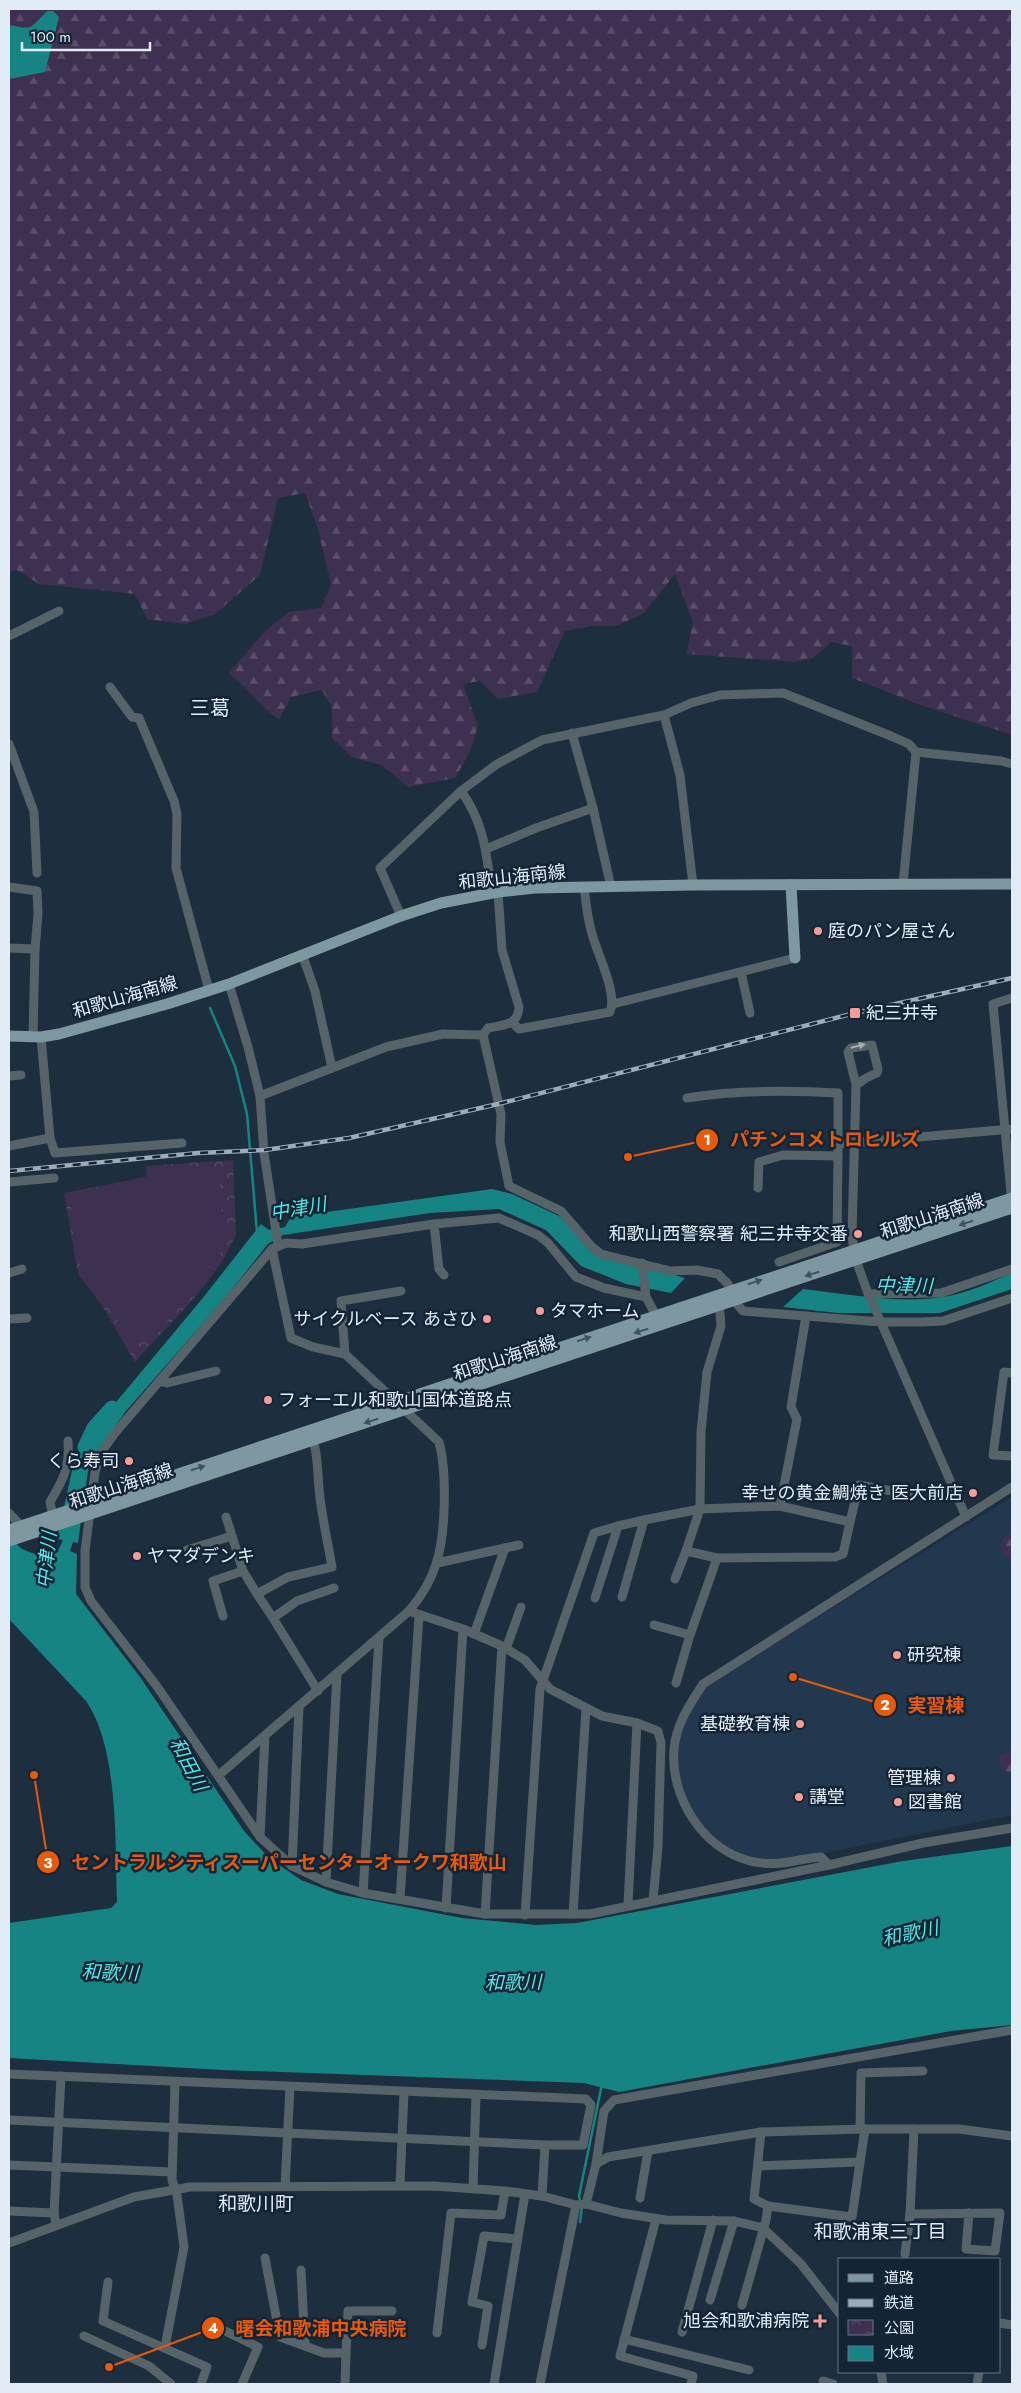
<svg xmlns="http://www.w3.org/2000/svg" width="1021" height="2393" font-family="Jost,'Noto Sans JP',sans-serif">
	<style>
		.built { fill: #22384f }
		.forest { fill: url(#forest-firs) }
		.park { fill: url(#park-crowns) }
		.garden { fill: #3e3050 }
		.water { fill: #178484 }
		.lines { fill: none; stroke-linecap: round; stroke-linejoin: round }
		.stream { stroke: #178484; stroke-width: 2.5 }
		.river { stroke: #178484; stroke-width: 15 }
		.minor { stroke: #566368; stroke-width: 9 }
		.major { stroke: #7e98a2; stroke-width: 11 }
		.rail-casing { stroke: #9eabb8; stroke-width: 4.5 }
		.rail { stroke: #132435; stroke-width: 2.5; stroke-dasharray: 8; stroke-linecap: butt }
		.oneway { fill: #a2aeb7 }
		.oneway2 { fill: #3e5261 }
		.poi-dot { fill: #f59c94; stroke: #132435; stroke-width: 2 }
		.labels { text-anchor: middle; stroke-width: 5; stroke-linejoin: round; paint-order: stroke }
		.street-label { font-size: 18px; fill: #e1ecf7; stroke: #132435 }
		.poi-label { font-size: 18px; fill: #e1ecf7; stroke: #132435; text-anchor: start }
		.water-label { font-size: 19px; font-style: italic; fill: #58e5e5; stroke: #132435 }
		.neighbourhood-label { font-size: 19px; fill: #e1ecf7; stroke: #132435 }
		.quarter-label { font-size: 20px; fill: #e1ecf7; stroke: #132435 }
		.leader { fill: none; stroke: #e8590c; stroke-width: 2 }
		.callout-dot { fill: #e8590c; stroke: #132435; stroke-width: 2 }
		.mark-label { font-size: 15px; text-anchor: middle; font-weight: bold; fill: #fff }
		.callout-label { font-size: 19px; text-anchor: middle; font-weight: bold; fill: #e8590c; stroke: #132435; stroke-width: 5; stroke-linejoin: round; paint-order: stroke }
	</style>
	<defs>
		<pattern id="forest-firs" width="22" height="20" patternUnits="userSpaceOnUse" patternTransform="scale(1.25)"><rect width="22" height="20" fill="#3e3050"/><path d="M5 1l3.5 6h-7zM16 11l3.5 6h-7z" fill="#5a4e6a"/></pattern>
		<pattern id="park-crowns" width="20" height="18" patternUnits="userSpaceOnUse" patternTransform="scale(1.25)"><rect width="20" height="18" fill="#3e3050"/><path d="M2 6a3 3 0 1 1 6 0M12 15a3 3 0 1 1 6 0" fill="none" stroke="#5a4e6a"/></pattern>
	</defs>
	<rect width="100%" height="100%" fill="#1d2e3f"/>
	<polygon class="built" points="1012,1497 1012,1815 779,1862 754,1860 726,1848 711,1837 685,1803 677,1773 677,1747 686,1714 706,1686"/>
	<g class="forest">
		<path d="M9,9h1003v726l-94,-31 -66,-26v-32l-21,-4 -18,16 -18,4 -109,-8 7,-31 -18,-49 -31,39 -28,13h-25l-26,5 -28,61 -39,7 -18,-18 -17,3 15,42 -7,24 -16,28 -46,9 -28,-22 -29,-8 -20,-19v-31l-10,-17 -31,7 -12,22c-20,-13 -32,-32 -50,-46l36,-42 24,-19 32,-4 10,-23 -13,-56 -13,-36 -27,5 -18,77 -45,39 -30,10 -38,-5 -12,-25 -96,-10 -22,-14 -8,2z"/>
		<polygon points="1012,1533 1012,1559 1005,1556 1000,1546 1005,1536"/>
		<polygon points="1012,1752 1012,1772 1006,1773 1000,1766 1000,1754"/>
	</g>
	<path class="park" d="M233,1160l3,75c-21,48 -66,88 -101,127l-34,-58 -23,-30 -14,-81 82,-16 1,-11z"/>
	<polygon class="garden" points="152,1166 218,1167 225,1247 151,1341 130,1340 99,1290 81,1271 69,1194 148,1179"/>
	<g class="water">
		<path d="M47,11h6l6,6 -14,55 -36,7v-54c25,5 20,4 38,-14z"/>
		<path d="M492,1189l20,5 47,22 36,38 90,24 -14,15 -45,-9 -45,-18 -35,-36 -47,-21 -69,4 -147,22 -15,9 -43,54 -99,113 -37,53 -11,79 -5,-1 -3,9 7,3 -1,40 64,83 104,154 25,27 32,22 37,14 124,24 74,7 41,-2 326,-62 109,-15v179l-61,6 -332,61 -35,-9 -361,-13 -214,-12v-135l102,-15 6,-6c-2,-58 2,-153 -31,-201l-77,-82v-82l13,12 28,11 4,-13 5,2 4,-9 -6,-1 16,-73 14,-29 115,-138 59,-75 8,6 16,-3 6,-10z"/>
		<path d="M1012,1273v16l-72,24h-102l-55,-6 20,-18c46,5 98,16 145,7 22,-4 43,-14 64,-23z"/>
	</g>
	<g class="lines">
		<g class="stream">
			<polyline points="210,1008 235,1066 247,1114 257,1232"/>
			<polyline points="580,2201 579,2196 602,2084"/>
			<polyline points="580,2222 582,2207"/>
		</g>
		<polyline class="river" points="85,1447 94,1428 112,1408"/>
		<g class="minor">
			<polyline points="9,636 59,611"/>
			<polyline points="110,687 132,717 139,718 174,801 177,814 176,868 209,990"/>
			<polyline points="664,715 680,775 693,885"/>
			<polyline points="572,733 593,808"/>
			<polyline points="9,744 34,812 37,873"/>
			<path d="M461,791c24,33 25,63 31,102"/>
			<polyline points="486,849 536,828 593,808 611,887"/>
			<polyline points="903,884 916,752"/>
			<polyline points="9,887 37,891 38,914 35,949 33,1037"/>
			<path d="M498,892l4,58 17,57c-1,19 -16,18 -31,21l-5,7 18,79 -1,28 9,44 52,25 30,35 10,8 70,17 26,-1 21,4 10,10 8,19 7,8 138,11h40l22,-1 69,-23"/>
			<polyline points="401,916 380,868 461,791 497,764 542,740 664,715 691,703 720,695 783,693 891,736 909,744 916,752 1001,761 1012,764"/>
			<polyline points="9,948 35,949"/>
			<polyline points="302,954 315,991 332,1068"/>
			<polyline points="741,972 750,1013"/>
			<polyline points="229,984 248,1047 260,1096"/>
			<polyline points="613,1004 795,958"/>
			<path d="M512,1022l7,7 91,-17c8,-21 -14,-59 -19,-82 -4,-14 -5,-29 -7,-43"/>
			<polyline points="9,1076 21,1075"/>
			<polyline points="856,1085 866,1078 877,1073 878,1069 872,1045 851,1048 848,1052 856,1085 852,1234 854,1254 866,1288 966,1517"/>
			<path d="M687,1098c51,-8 99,-8 151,-5v51"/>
			<polyline points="50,1138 55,1153 182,1143"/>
			<polyline points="9,1146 50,1138 41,1037"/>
			<polyline points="9,1182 54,1178"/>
			<polyline points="758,1188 759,1162 783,1155 838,1156 838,1144 1012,1129"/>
			<polyline points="1012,1203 993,1004 1012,998"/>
			<polyline points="434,1224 439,1269 444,1275"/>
			<polyline points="278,1245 264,1153 260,1096 386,1047 443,1034 483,1035"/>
			<polyline points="779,1262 837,1242 838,1156"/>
			<polyline points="642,1263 646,1297"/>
			<polyline points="9,1273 22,1269"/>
			<polyline points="868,1294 941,1293 1012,1269"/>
			<polyline points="9,1319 27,1318"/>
			<polyline points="659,1321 646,1297 604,1288 576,1277 548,1243 538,1235 499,1218 434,1224 302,1244 286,1243 272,1249 115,1433 100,1454 95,1472 85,1551 85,1587 91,1601 156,1685 260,1837 292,1866 326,1882 363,1893 485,1914 590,1914 829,1865 923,1843 1012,1828"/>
			<polyline points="345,1354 341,1301 401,1291"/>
			<polyline points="1012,1373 1004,1372 993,1455 1012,1456"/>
			<polyline points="159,1381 167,1383 216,1371"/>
			<polyline points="780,1506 797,1419 791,1407 806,1316"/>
			<polyline points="9,1513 25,1530"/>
			<path d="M53,1516l-3,-14c13,-22 20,-34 18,-61"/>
			<polyline points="644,1520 700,1509 780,1506 850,1522 859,1485 914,1495"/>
			<polyline points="618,1526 644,1520 622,1597"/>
			<polyline points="505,1548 519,1545"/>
			<polyline points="187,1550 232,1536 226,1517"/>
			<polyline points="717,1558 835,1557 843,1554 850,1522"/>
			<polyline points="437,1563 505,1548 474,1634"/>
			<path d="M243,1571l14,23 31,-17 44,-10c-4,-23 -9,-46 -12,-69 -3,-22 -1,-42 -8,-62"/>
			<polyline points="675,1579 686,1551"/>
			<polyline points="257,1594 273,1618 297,1601 334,1588"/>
			<polyline points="409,1611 463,1629 502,1646 525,1660 550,1689 602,1716 637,1723 658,1731 661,1743 658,1847 653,1900"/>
			<polyline points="223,1616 213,1581 243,1571 232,1536"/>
			<polyline points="273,1618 318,1691"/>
			<polyline points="654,1625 690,1635 676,1683"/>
			<polyline points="690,1635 717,1558 686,1551 700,1509 701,1432 707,1372 721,1326 719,1300"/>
			<polyline points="506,1649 521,1607"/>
			<path d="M219,1775l190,-164c11,-13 22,-30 27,-47 10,-29 11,-93 3,-122l-94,-88 -32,-7 -22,-9 -19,-89"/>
			<polyline points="260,1837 265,1736"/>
			<path d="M829,1865l-8,-8c-27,2 -43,11 -71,4 -48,-12 -80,-65 -76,-112 2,-25 16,-45 29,-65l309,-197"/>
			<polyline points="292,1866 299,1707"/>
			<polyline points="326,1882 337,1674"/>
			<polyline points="363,1893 379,1638"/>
			<polyline points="400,1899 419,1616"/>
			<polyline points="628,1905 637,1723"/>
			<polyline points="446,1908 463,1629"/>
			<polyline points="485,1914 502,1646"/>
			<polyline points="573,1914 586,1708"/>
			<polyline points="525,1915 540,1689 594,1533 618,1526 595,1598"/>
			<polyline points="9,2074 586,2099 591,2105 583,2145 545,2145 542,2196"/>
			<polyline points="9,2120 545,2145"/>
			<polyline points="860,2129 861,2073 923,2071"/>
			<polyline points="761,2132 865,2129 959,2129 1012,2136"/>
			<polyline points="596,2164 608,2157 761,2132 754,2199 768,2206 766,2220 742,2305"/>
			<polyline points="9,2165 172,2172"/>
			<polyline points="758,2166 860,2162 865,2129"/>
			<polyline points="400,2185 404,2092"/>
			<polyline points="285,2186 290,2087"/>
			<polyline points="473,2188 476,2095"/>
			<polyline points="640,2198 648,2151"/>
			<polyline points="586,2204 621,2213 666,2220 734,2221 763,2228 801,2264 840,2314"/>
			<polyline points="768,2206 852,2217 860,2162"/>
			<polyline points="9,2211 54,2213"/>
			<polyline points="910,2214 1000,2213 995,2251 966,2249 969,2213"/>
			<polyline points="656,2219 620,2356 693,2376 691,2384"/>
			<polyline points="56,2224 54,2213 61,2076"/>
			<polyline points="9,2243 134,2197 190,2187 434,2186 505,2191 542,2196 576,2205 586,2204 596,2164 604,2111 614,2100 1012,2030"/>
			<polyline points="905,2254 910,2214 914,2129"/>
			<polyline points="265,2258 280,2337 305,2346 301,2270"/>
			<polyline points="108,2282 103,2321 207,2367 201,2384"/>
			<polyline points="710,2300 734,2221"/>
			<polyline points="1000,2323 1012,2325"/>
			<polyline points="217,2327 258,2347 242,2384"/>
			<polyline points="682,2332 713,2220"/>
			<polyline points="437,2333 451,2213 501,2215 505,2191"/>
			<polyline points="84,2336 149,2366 171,2384"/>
			<polyline points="624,2339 749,2370"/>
			<polyline points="482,2345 488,2306 472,2302 484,2236 517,2239"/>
			<polyline points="305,2346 324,2353 346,2353 348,2311 392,2311"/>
			<polyline points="165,2347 184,2247 177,2195 172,2180 175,2082"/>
			<polyline points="881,2372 883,2384"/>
			<polyline points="823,2381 833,2384"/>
			<polyline points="345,2384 346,2353"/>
			<polyline points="494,2384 525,2194"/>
			<polyline points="540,2384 576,2205"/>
			<polyline points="977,2384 979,2372"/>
		</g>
		<g class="major">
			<polyline points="791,885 795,958"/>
			<polyline points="9,1036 41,1037 59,1034 167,1004 229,984 401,916 441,903 498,892 535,888 693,885 1012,884"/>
			<polyline points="9,1530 1012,1198"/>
			<polyline points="9,1541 1012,1208"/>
		</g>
		<g class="rail-casing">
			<polyline id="rail" points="9,1171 198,1153 265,1150 349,1138 498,1104 855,1013 1012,978"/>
		</g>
		<use href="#rail" class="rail"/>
	</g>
	<defs><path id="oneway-solid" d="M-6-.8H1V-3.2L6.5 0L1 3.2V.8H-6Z" transform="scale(1.25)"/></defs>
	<use class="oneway" href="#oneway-solid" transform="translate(858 1046) rotate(-14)"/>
	<g class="oneway2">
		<use href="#oneway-solid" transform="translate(966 1223) rotate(162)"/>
		<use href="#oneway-solid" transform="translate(812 1274) rotate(162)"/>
		<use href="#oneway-solid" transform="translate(755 1282) rotate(-18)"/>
		<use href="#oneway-solid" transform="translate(641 1331) rotate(162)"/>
		<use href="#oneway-solid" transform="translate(584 1339) rotate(-18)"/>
		<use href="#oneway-solid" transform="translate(371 1421) rotate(162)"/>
		<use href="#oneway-solid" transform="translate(198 1468) rotate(-18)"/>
	</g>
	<g class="poi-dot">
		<circle cx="818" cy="931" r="5"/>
		<rect x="849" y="1007" width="12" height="12" rx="2.5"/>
		<circle cx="858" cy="1234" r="5"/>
		<circle cx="540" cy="1311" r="5"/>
		<circle cx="487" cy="1319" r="5"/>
		<circle cx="268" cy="1400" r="5"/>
		<circle cx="129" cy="1461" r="5"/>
		<circle cx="973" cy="1493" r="5"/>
		<circle cx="137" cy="1556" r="5"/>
		<circle cx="897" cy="1655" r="5"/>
		<circle cx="800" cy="1724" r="5"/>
		<circle cx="951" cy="1778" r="5"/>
		<circle cx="799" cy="1797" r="5"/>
		<circle cx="898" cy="1802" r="5"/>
		<path d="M817.5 2313.5h5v5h5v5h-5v5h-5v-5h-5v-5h5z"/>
	</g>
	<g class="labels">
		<g class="street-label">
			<text transform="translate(512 877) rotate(-6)" y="6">和歌山海南線</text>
			<text transform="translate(125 997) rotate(-16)" y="6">和歌山海南線</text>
			<text transform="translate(932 1216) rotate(-18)" y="6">和歌山海南線</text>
			<text transform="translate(505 1358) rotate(-18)" y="6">和歌山海南線</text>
			<text transform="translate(121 1486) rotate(-18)" y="6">和歌山海南線</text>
		</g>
		<g class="poi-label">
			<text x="828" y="937">庭のパン屋さん</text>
			<text x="866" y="1019">紀三井寺</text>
			<text x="848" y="1240" text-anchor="end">和歌山西警察署 紀三井寺交番</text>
			<text x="550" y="1317">タマホーム</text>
			<text x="477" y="1325" text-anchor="end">サイクルベース あさひ</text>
			<text x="278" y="1406">フォーエル和歌山国体道路点</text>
			<text x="119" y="1467" text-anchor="end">くら寿司</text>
			<text x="963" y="1499" text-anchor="end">幸せの黄金鯛焼き 医大前店</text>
			<text x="147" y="1562">ヤマダデンキ</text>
			<text x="907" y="1661">研究棟</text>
			<text x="790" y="1730" text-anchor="end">基礎教育棟</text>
			<text x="941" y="1784" text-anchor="end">管理棟</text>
			<text x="809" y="1803">講堂</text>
			<text x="908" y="1808">図書館</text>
			<text x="809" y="2327" text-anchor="end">旭会和歌浦病院</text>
		</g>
		<g class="water-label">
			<text transform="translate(298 1208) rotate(-10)" y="7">中津川</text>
			<text transform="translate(904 1285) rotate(1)" y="7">中津川</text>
			<text transform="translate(46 1560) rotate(-84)" y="7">中津川</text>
			<text transform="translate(189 1764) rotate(62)" y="7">和田川</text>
			<text transform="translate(910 1933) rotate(-12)" y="7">和歌川</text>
			<text transform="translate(110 1972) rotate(2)" y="7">和歌川</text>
			<text transform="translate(513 1982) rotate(-1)" y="7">和歌川</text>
		</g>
		<g class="neighbourhood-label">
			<text x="256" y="2210">和歌川町</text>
			<text x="880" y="2238">和歌浦東三丁目</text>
		</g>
		<g class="quarter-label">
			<text x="210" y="715">三葛</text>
		</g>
	</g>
	<path class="leader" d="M628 1157L707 1140M793 1677L885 1705M34 1775L48 1862M109 2367L213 2328"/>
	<g class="callout-dot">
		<circle cx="628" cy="1157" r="5"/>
		<circle cx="793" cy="1677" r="5"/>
		<circle cx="34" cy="1775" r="5"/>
		<circle cx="109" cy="2367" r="5"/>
		<circle cx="707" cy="1140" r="12"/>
		<circle cx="885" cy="1705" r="12"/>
		<circle cx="48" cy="1862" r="12"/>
		<circle cx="213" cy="2328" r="12"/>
	</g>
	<g class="mark-label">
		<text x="707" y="1145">1</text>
		<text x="885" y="1710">2</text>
		<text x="48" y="1868">3</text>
		<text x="213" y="2333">4</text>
	</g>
	<g class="callout-label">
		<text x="825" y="1146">パチンコメトロヒルズ</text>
		<text x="936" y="1712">実習棟</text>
		<text x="289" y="1869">セントラルシティスーパーセンターオークワ和歌山</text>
		<text x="321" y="2335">曙会和歌浦中央病院</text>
	</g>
	<rect width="1021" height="2393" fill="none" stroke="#e1ecf7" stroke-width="20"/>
	<rect x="838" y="2258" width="162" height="115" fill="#132435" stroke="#657483"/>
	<rect x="848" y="2274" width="25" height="8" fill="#7e98a2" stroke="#657483"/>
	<text x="884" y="2283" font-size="15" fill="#e1ecf7">道路</text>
	<rect x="848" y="2299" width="25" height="8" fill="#9eabb8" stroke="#657483"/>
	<text x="884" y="2308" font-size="15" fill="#e1ecf7">鉄道</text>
	<rect x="848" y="2320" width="25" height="15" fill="url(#park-crowns)" stroke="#657483"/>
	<text x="884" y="2333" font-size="15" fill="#e1ecf7">公園</text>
	<rect x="848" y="2346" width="25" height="15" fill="#178484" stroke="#657483"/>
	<text x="884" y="2358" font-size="15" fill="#e1ecf7">水域</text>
	<path d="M22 42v8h128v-8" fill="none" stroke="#e1ecf7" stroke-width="2.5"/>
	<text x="30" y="42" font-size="15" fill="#e1ecf7" stroke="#132435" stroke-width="4" paint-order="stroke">100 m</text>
</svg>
